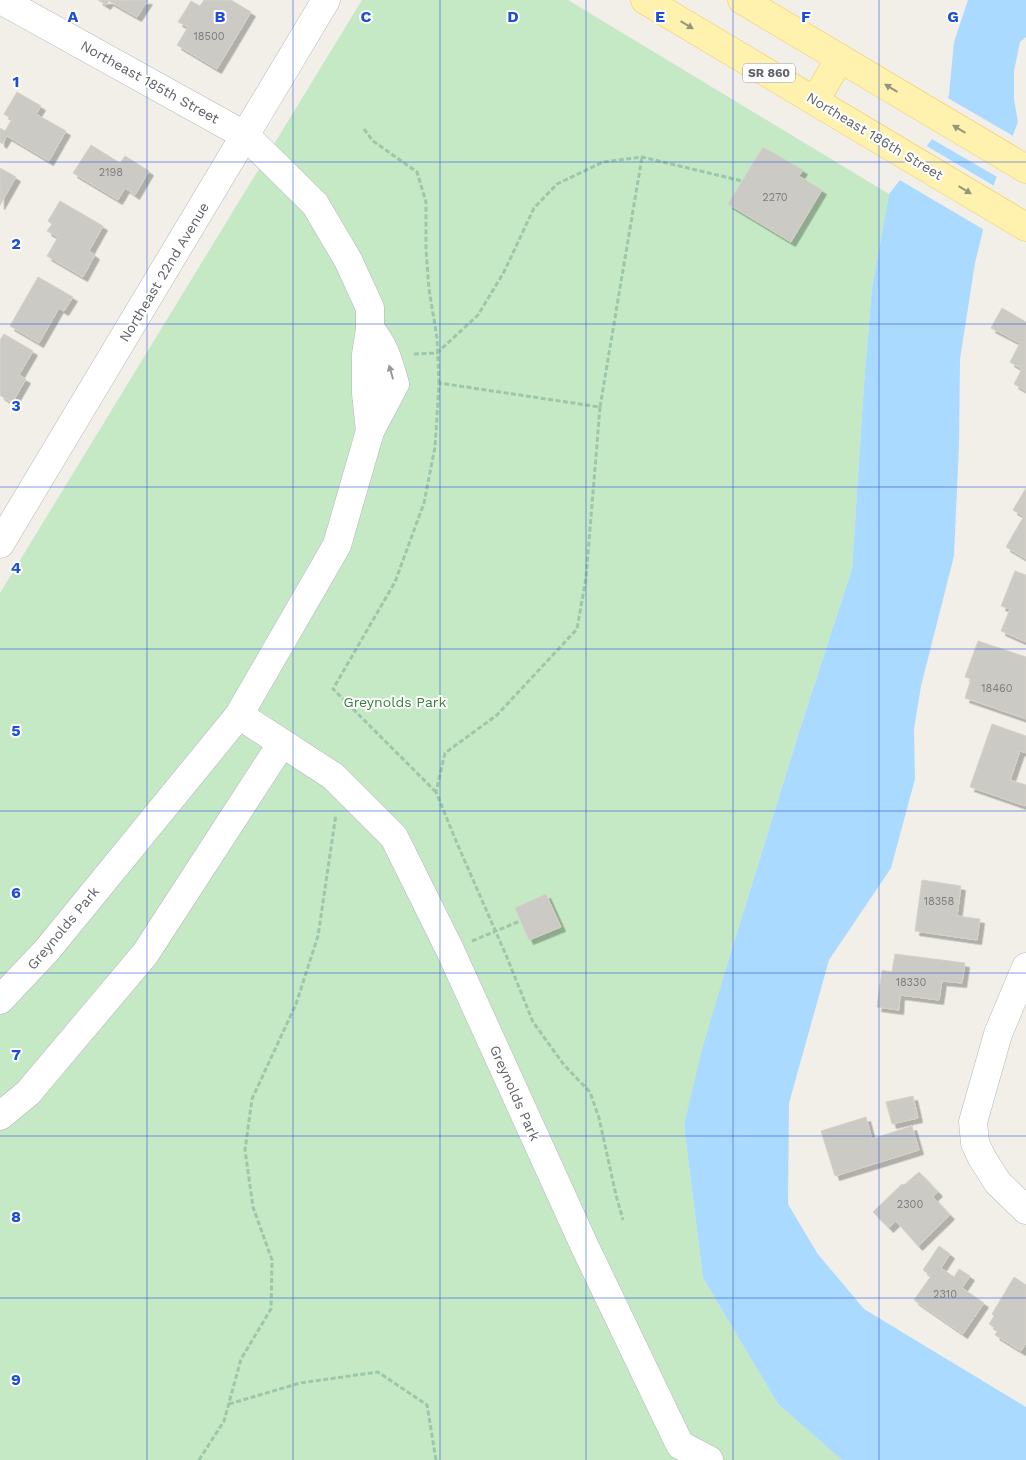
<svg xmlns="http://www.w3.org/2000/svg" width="1026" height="1460" font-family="'Work Sans',sans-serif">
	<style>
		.green { fill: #c5e8c5 }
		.water { fill: #aadaff }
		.pier { fill: #f1efe8 }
		.building { fill: #cccac5; stroke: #d6d1c6; filter: url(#shadow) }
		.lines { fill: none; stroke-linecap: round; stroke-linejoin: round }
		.minor-casing { stroke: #b5b8bc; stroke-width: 29 }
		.major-casing { stroke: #f2c960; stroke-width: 29 }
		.path { stroke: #9cc7a9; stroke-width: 3; stroke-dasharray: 5 2.5; stroke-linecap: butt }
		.minor { stroke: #fff; stroke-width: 28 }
		.major { stroke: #fff2af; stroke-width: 28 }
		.oneway { fill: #979581 }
		.oneway2 { fill: #979a9d }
		.grid { fill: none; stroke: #1d4ed8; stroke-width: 1; stroke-opacity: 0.55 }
		.labels { text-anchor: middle; stroke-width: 4; stroke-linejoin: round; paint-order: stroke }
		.number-label { font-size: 11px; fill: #7a7d7f }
		.shield { fill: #fff; stroke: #8f9295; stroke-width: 1 }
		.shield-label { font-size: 12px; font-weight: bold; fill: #5f6368 }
		.street-label { font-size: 14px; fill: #5f6368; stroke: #fff }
		.park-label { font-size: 14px; fill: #348238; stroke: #fff }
		.grid-label { font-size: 16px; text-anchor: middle; font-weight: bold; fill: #1d4ed8; stroke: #fff; stroke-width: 4; stroke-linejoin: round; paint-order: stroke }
	</style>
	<defs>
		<filter id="shadow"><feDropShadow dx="4.5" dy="4.5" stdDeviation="0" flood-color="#0004"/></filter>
	</defs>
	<rect width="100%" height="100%" fill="#f1efe8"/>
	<polygon class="green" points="362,0 568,0 889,194 872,288 864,384 852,569 800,729 727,965 684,1125 703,1278 778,1404 842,1460 0,1460 0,593"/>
	<polygon class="water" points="968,0 1026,0 1026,37 1020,42 1014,71 1014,99 1018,122 995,181 975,263 960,359 959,445 954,556 921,686 914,729 915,779 891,868 829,960 789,1103 788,1204 817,1253 864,1309 1026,1407 1026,1460 842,1460 778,1404 703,1278 684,1125 702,1050 727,965 800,729 852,569 864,384 872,288 889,194 933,138 949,95 954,42"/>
	<g class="pier">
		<polygon points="946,97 1015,137 999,178 930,138"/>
		<polygon points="925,145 996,187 986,231 898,179"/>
	</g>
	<g class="building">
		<polygon points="98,0 148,0 137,17 109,1 106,5"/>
		<polygon points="204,0 231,0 251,12 217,69 177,45 188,27 178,22 185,11 191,1 200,6"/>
		<polygon points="17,92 41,106 36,114 66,131 49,161 7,136 2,144 0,142 0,128 5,131 12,119 4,114"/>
		<polygon points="91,145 120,163 125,156 149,171 135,195 125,188 118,200 73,173"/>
		<polygon points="763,147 803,170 799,176 822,190 791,242 728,204"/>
		<polygon points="0,168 16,177 0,205"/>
		<polygon points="60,201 103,226 89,251 95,255 83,277 47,256 58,237 47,231 52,224 48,221"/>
		<polygon points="38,277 73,297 64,311 59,308 39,343 10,326"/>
		<polygon points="1002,308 1026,322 1026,391 1014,384 1022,369 1010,362 1020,343 991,328"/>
		<polygon points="4,334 33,351 19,375 26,379 12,403 0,395 0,340"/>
		<polygon points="1026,488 1026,559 1006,547 1024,516 1013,510"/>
		<polygon points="1015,571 1026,575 1026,642 1001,631 1010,609 1001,606"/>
		<polygon points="978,641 1026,657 1026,719 965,698 971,679 965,677"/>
		<polygon points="992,724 1026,736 1026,753 1020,751 1010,780 1026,785 1026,802 1025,806 970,787"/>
		<polygon points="922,880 961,886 957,916 980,919 977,940 915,931"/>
		<polygon points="546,894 561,927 529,940 515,908"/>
		<polygon points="895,954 965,963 962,983 942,981 939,1000 900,995 899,1010 877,1007 882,970 892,972"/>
		<polygon points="913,1096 918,1118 892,1124 886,1102"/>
		<polygon points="866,1117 872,1139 912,1126 919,1150 835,1176 821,1131"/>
		<polygon points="919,1172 938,1192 933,1197 950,1215 918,1246 896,1221 889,1228 873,1212 902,1184 904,1185"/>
		<polygon points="939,1246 950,1254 941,1268 954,1277 959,1269 970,1276 962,1288 984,1303 963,1334 914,1300 931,1276 923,1270"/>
		<polygon points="1014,1277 1026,1285 1026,1343 1021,1351 995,1335 998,1330 989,1324 994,1316 992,1314"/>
	</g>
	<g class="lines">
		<g class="minor-casing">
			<g id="minor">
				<polyline points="1,0 246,136 315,204 348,260 370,308 370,329 366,355 366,393 370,431 337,545 239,715"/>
				<path d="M370,431l25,-47c-6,-21 -10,-38 -25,-55"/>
				<polyline points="0,544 326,0"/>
				<polyline points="1026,967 998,1034 973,1122 975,1143 982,1158 998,1183 1026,1210"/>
				<polyline points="0,1000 47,950 239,715 333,776 394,837 450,950 585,1247 680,1445 709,1460"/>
				<polyline points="0,1116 28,1093 145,954 282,743"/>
			</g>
		</g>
		<g class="major-casing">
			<g id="major">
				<polyline points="645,0 1026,227"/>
				<polyline points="742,0 1026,169"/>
				<polyline points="815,101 840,58"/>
			</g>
		</g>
		<g class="path">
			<polyline points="364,129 373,141 417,172 426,202 426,250 429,289 437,338 439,383"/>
			<polyline points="414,354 437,353 478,315 504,272 534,208 557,184 603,162 642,157 742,181"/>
			<polyline points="600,407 642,157"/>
			<polyline points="436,792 333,689 395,582 424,503 435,447 439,383 600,407 586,578 577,629 497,715 445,753 436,792 456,841 506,955 533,1022 564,1065 590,1092 599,1118 616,1195 623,1220"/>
			<polyline points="472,941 520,921"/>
			<polyline points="229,1404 300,1383 378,1372 427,1405 436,1460"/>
			<polyline points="199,1460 224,1421 241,1359 271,1309 272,1260 253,1207 245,1150 252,1099 296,1004 318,936 336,814"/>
		</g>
		<use href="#minor" class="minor"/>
		<use href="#major" class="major"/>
	</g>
	<defs><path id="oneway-solid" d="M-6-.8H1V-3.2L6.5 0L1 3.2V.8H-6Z" transform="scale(1.25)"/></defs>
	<g class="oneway">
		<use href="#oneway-solid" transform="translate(687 25) rotate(31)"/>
		<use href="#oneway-solid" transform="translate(891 88) rotate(-149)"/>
		<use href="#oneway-solid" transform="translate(959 129) rotate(-149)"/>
		<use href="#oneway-solid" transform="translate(965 190) rotate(31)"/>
	</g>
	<use class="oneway2" href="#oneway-solid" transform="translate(391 372) rotate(-106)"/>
	<path class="grid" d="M147,0v1460M293,0v1460M440,0v1460M586,0v1460M733,0v1460M879,0v1460M0,162h1026M0,324h1026M0,487h1026M0,649h1026M0,811h1026M0,973h1026M0,1136h1026M0,1298h1026"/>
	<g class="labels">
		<g class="number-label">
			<text x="209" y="40">18500</text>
			<text x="111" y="176">2198</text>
			<text x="775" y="201">2270</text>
			<text x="997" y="692">18460</text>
			<text x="939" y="905">18358</text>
			<text x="911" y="986">18330</text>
			<text x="910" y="1208">2300</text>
			<text x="945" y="1298">2310</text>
		</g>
		<rect class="shield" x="743" y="63.5" width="52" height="19" rx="4"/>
		<g class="shield-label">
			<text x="769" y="77">SR 860</text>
		</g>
		<g class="street-label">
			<text transform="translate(150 82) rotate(29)" y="5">Northeast 185th Street</text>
			<text transform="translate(875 136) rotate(31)" y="5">Northeast 186th Street</text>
			<text transform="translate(164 272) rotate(-59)" y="5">Northeast 22nd Avenue</text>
			<text transform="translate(63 928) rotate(-50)" y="5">Greynolds Park</text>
			<text transform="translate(515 1093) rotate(66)" y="5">Greynolds Park</text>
		</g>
		<g class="park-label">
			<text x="395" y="707">Greynolds Park</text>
		</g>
	</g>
	<g class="grid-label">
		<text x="73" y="22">A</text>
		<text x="220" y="22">B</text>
		<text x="366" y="22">C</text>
		<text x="513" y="22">D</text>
		<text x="660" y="22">E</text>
		<text x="806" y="22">F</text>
		<text x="953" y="22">G</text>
		<text x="16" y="87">1</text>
		<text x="16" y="249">2</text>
		<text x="16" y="411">3</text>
		<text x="16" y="573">4</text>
		<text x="16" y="736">5</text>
		<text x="16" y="898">6</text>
		<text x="16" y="1060">7</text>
		<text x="16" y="1222">8</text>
		<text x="16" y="1385">9</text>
	</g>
</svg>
